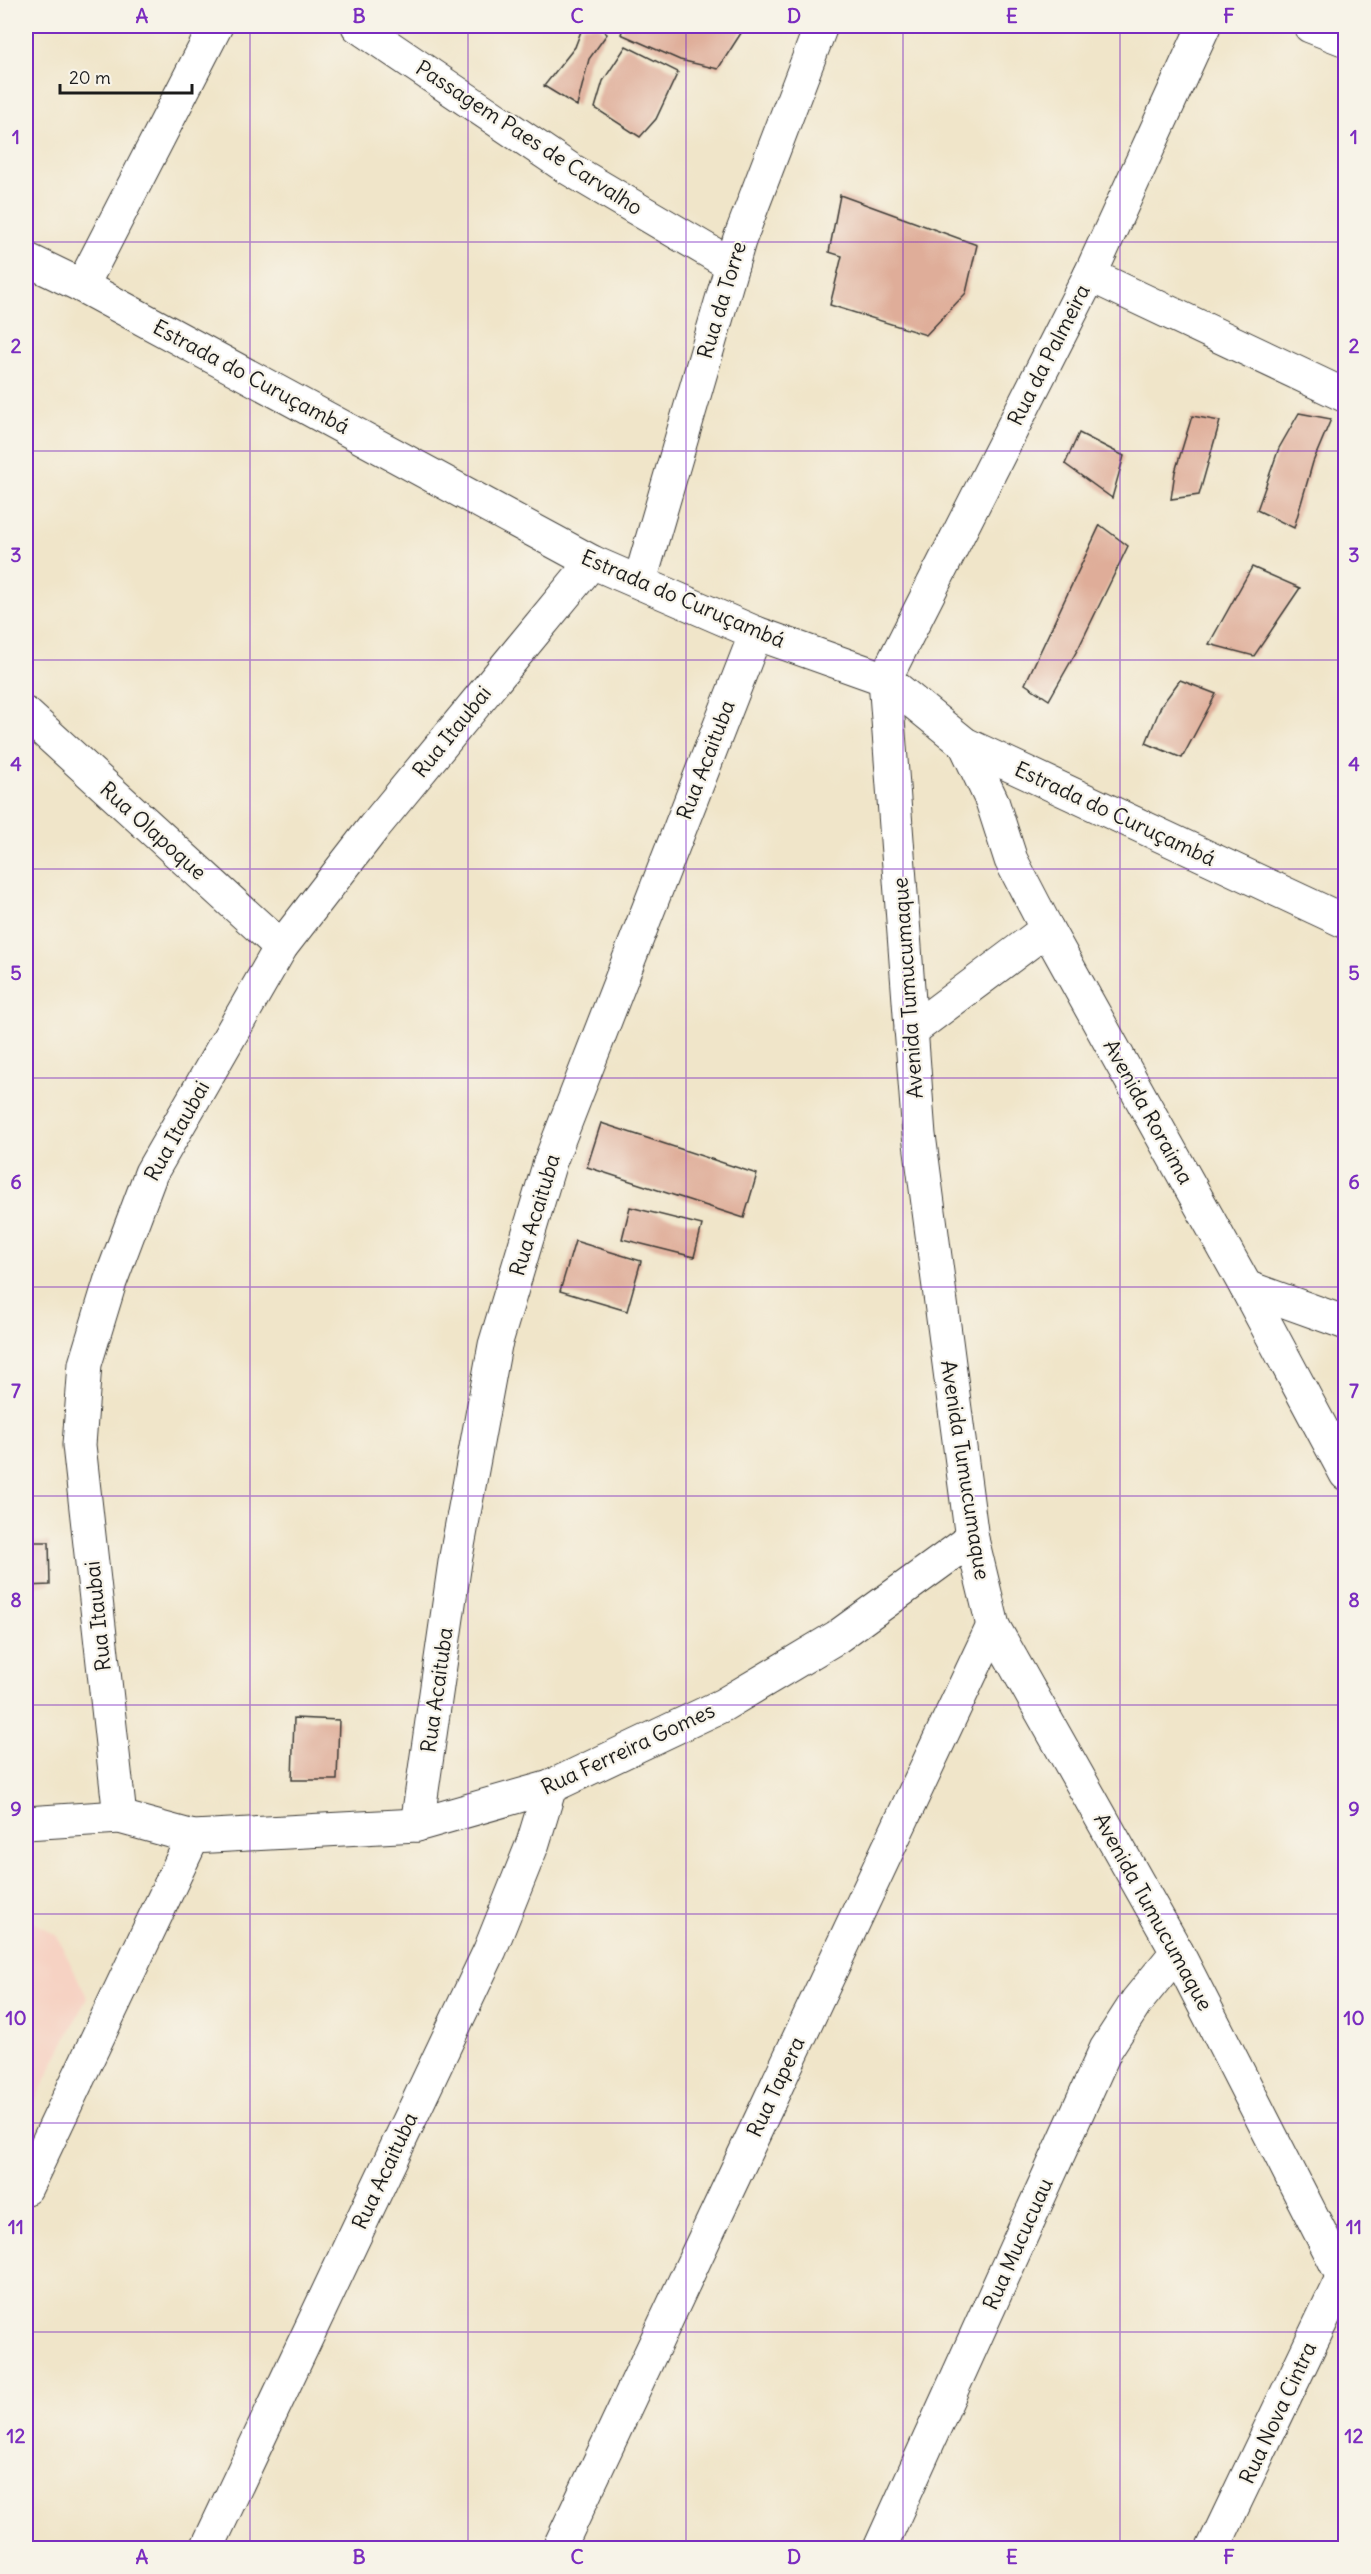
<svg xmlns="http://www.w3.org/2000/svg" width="1371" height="2574" font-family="Delius,sans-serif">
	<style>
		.built { fill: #f6d2c3 }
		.building { fill: #dfad99 }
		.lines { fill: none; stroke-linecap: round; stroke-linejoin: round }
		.minor-casing { stroke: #3c3a36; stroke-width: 35 }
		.tertiary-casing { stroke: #3c3a36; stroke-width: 35 }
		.minor { stroke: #fff; stroke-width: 33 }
		.tertiary { stroke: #fff; stroke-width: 33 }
		.grid { fill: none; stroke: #7b2cbf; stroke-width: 1.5; stroke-opacity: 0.55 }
		.labels { text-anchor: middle; stroke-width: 4.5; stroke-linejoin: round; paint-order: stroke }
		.street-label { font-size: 21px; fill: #1c1c1c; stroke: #f7f3e8 }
		.neatline { fill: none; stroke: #7b2cbf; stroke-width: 2 }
		.grid-label { font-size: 20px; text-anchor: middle; font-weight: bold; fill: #7b2cbf }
	</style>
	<rect width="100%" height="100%" fill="#f7f3e8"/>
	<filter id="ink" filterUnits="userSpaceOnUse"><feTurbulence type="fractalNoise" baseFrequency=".0167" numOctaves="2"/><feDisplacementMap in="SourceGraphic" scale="12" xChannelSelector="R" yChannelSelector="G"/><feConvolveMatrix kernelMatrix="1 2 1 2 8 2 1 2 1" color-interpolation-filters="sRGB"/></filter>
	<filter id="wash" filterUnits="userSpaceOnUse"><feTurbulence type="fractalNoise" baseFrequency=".008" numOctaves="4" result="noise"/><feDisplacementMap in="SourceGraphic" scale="24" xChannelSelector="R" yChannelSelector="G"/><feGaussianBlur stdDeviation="1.35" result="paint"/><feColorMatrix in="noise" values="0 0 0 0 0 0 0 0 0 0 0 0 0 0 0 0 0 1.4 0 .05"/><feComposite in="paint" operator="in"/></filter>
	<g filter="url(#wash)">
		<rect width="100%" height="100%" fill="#f0e5c9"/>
		<polygon class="built" points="26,1917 57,1936 87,1997 26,2119"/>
		<g id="blocks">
			<g class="building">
				<polygon points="583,26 598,26 607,34 589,59 577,106 544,86 575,47"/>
				<polygon points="624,26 705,26 743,30 718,69 680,60 621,34"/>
				<polygon points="626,46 678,72 656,119 640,137 595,108 603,81"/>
				<polygon points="840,195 977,245 966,293 926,335 830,305 842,256 829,252"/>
				<polygon points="1299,413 1331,419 1313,462 1294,528 1257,510 1279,448"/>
				<polygon points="1192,416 1220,421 1199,495 1171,499 1175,472"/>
				<polygon points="1079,433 1124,456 1112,498 1065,464"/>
				<polygon points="1100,525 1128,546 1079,647 1049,700 1025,684"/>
				<polygon points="1252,567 1300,588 1254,656 1209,644"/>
				<polygon points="1180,680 1216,694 1182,758 1146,743 1161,706"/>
				<polygon points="601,1123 757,1174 744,1218 587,1167"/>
				<polygon points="630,1207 702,1225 694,1257 622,1239"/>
				<polygon points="575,1241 641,1261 627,1311 560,1291"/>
				<polygon points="26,1542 49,1542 50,1585 26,1586"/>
				<polygon points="294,1718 339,1720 337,1780 292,1780"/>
			</g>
		</g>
	</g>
	<g filter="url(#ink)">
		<use href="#blocks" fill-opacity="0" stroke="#3c3a36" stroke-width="1.5"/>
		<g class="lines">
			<g class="minor-casing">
				<g id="minor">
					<polyline points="358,26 568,168 732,265"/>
					<polyline points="1204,26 1090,275 885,679 919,1135 972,1539 993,1626 1177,1952 1346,2283"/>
					<polyline points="1310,26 1346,40"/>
					<polyline points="1090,275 1346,396"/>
					<polyline points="82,286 216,26"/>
					<polyline points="640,581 739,241 821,26"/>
					<polyline points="26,714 281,947"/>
					<polyline points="965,744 992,801 1011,860 1047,929 1246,1287 1346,1474"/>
					<polyline points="911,1031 1047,929"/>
					<polyline points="1246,1287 1346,1323"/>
					<polyline points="120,1817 79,1445 85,1364 110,1282 151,1173 281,947 374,827 592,562"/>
					<polyline points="26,1823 120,1817 193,1837 417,1825 550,1787 723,1705 837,1637 972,1539"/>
					<polyline points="417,1825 455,1562 495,1345 550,1162 756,633"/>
					<polyline points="26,2188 193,1837"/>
					<polyline points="207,2548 490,1950 533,1843 550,1787"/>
					<polyline points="559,2548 993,1626"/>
					<polyline points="880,2548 1106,2049 1137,2001 1177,1952"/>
					<polyline points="1213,2548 1342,2278"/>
				</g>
			</g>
			<g class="tertiary-casing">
				<polyline id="tertiary" points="26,259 82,286 592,562 756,633 885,679 965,744 1346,922"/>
			</g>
			<use href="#minor" class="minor"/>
			<use href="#tertiary" class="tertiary"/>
		</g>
	</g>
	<path class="grid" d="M250,26v2522M468,26v2522M686,26v2522M903,26v2522M1120,26v2522M26,242h1320M26,451h1320M26,660h1320M26,869h1320M26,1078h1320M26,1287h1320M26,1496h1320M26,1705h1320M26,1914h1320M26,2123h1320M26,2332h1320"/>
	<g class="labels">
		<g class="street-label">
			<text transform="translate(529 138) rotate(33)" y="7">Passagem Paes de Carvalho</text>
			<text transform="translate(722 300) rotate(-73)" y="7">Rua da Torre</text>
			<text transform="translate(1049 355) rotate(-63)" y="7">Rua da Palmeira</text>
			<text transform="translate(251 377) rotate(28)" y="7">Estrada do Curuçambá</text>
			<text transform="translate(683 599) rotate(23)" y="7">Estrada do Curuçambá</text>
			<text transform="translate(452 732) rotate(-51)" y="7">Rua Itaubai</text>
			<text transform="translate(706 760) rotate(-69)" y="7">Rua Acaituba</text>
			<text transform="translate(1115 814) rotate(25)" y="7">Estrada do Curuçambá</text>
			<text transform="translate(153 831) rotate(42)" y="7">Rua Olapoque</text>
			<text transform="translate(908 988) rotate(-94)" y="7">Avenida Tumucumaque</text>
			<text transform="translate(1148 1112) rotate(61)" y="7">Avenida Roraima</text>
			<text transform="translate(177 1131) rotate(-61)" y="7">Rua Itaubai</text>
			<text transform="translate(535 1215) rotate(-73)" y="7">Rua Acaituba</text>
			<text transform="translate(965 1470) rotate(81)" y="7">Avenida Tumucumaque</text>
			<text transform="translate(98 1616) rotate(-96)" y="7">Rua Itaubai</text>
			<text transform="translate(437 1690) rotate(-82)" y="7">Rua Acaituba</text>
			<text transform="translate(628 1749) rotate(-25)" y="7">Rua Ferreira Gomes</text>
			<text transform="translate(1153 1912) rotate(61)" y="7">Avenida Tumucumaque</text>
			<text transform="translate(776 2087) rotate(-65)" y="7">Rua Tapera</text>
			<text transform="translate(385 2171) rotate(-65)" y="7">Rua Acaituba</text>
			<text transform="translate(1018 2244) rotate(-66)" y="7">Rua Mucucuau</text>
			<text transform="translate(1278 2413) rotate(-65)" y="7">Rua Nova Cintra</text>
		</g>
	</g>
	<rect width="1371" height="2574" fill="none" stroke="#f7f3e8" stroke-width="66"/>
	<path d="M60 84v9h132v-9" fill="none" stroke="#1c1c1c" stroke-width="3"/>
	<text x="69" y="84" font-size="18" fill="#1c1c1c" stroke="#f7f3e8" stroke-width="4.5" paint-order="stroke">20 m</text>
	<rect x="33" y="33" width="1305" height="2508" class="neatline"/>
	<g class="grid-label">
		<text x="142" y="23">A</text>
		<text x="359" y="23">B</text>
		<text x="577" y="23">C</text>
		<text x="794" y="23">D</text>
		<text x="1012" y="23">E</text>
		<text x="1229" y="23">F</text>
		<text x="16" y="144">1</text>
		<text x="1354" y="144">1</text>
		<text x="16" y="353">2</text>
		<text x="1354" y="353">2</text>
		<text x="16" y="562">3</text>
		<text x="1354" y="562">3</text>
		<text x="16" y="771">4</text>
		<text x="1354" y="771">4</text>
		<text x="16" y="980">5</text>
		<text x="1354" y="980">5</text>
		<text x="16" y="1189">6</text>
		<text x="1354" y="1189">6</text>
		<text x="16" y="1398">7</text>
		<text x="1354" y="1398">7</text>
		<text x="16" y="1607">8</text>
		<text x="1354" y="1607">8</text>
		<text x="16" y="1816">9</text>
		<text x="1354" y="1816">9</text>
		<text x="16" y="2025">10</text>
		<text x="1354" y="2025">10</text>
		<text x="16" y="2234">11</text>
		<text x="1354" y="2234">11</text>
		<text x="16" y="2443">12</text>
		<text x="1354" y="2443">12</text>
		<text x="142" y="2564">A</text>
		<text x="359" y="2564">B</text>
		<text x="577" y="2564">C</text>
		<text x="794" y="2564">D</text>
		<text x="1012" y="2564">E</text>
		<text x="1229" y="2564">F</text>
	</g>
</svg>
